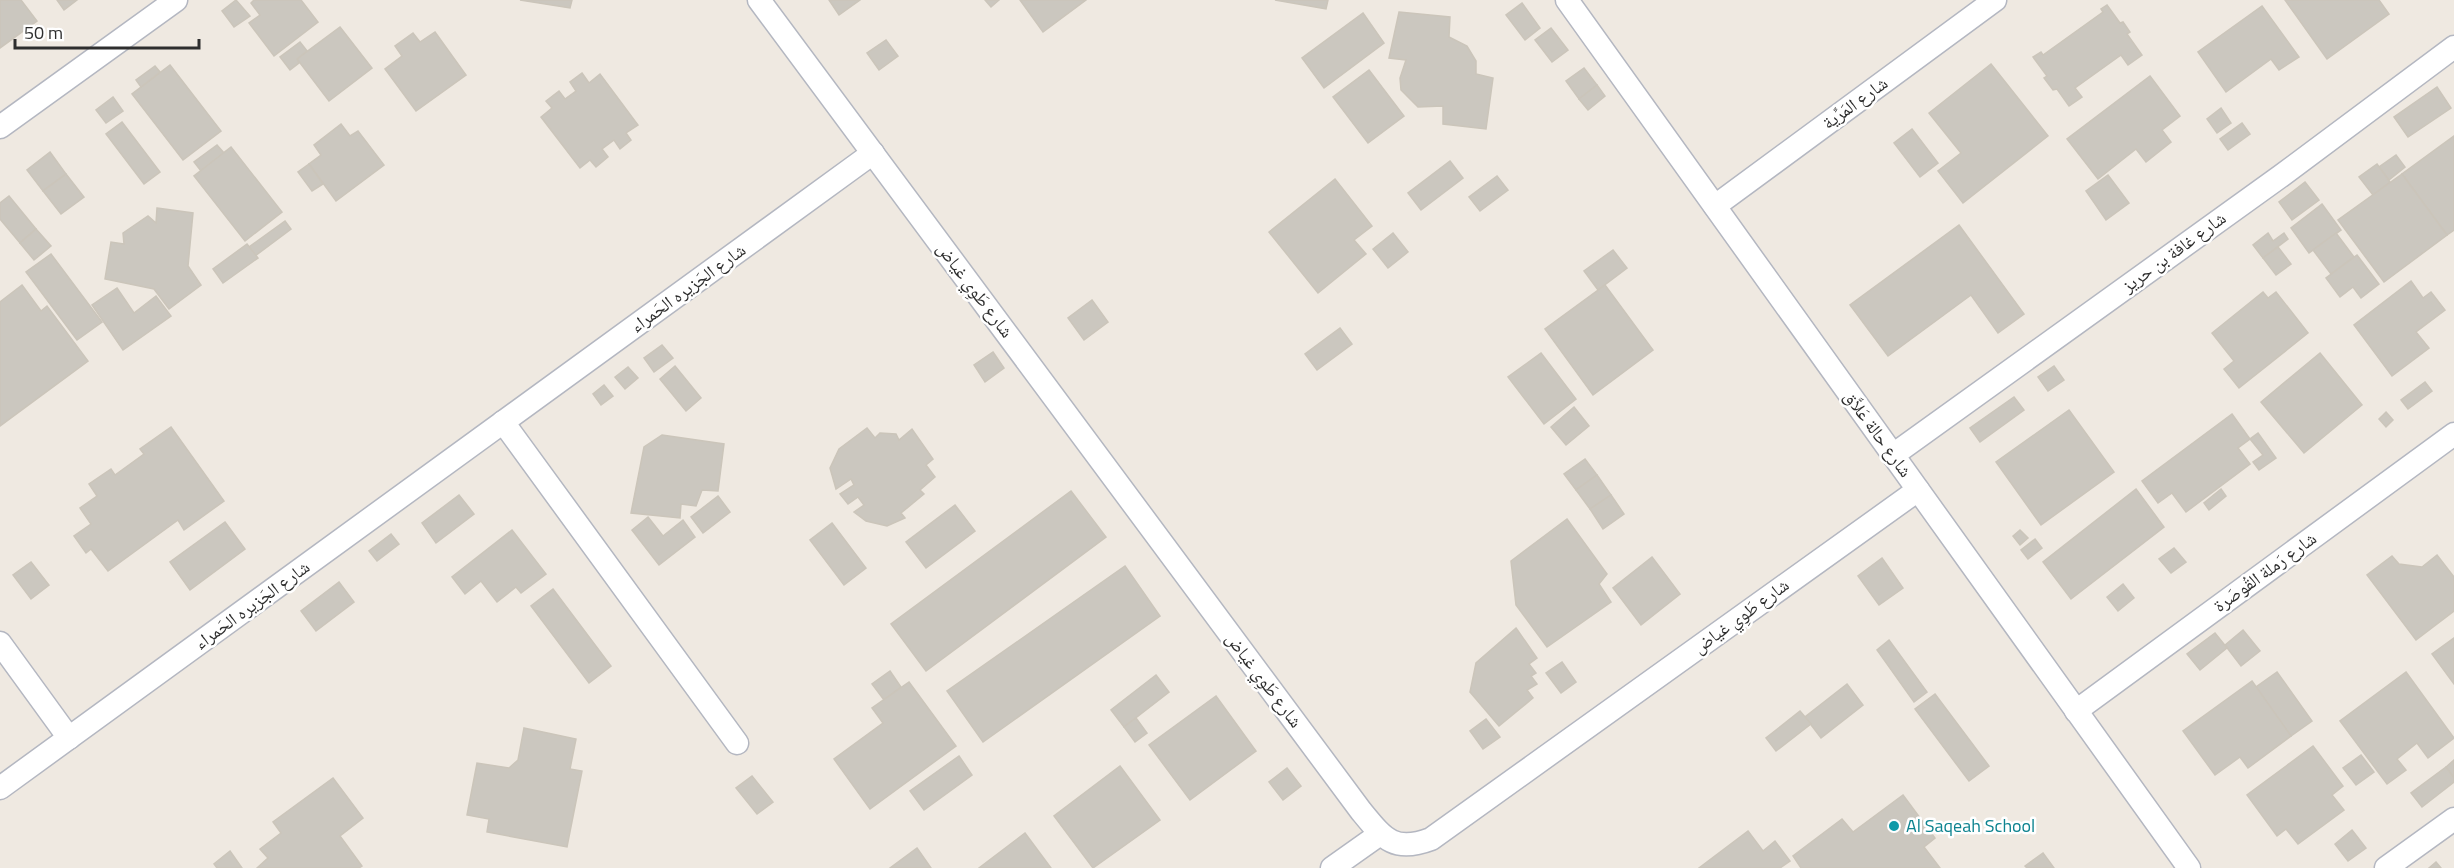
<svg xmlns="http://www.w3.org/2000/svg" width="2454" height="868" font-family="'Titillium Web','Noto Naskh Arabic',sans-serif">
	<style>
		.building { fill: #cbc7bf; stroke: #cbc5ba; stroke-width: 1.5 }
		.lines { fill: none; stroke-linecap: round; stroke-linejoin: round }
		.minor-casing { stroke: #b4b7c1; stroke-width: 25 }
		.minor { stroke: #fff; stroke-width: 22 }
		.culture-dot { fill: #0f9aa8; stroke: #fff; stroke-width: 2 }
		.labels { text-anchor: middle; stroke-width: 5; stroke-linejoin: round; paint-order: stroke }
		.street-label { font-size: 18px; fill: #2e2e2e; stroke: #fff }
		.culture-label { font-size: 18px; fill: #0d838f; stroke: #fff; text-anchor: start }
	</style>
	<rect width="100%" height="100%" fill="#efe9e1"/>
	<g class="building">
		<polygon points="0,0 21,0 37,21 0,48"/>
		<polygon points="57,0 77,0 64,10"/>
		<polygon points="236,0 250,16 234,27 222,11"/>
		<polygon points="254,0 301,0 318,22 274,56 249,23 260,15 251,3"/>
		<polygon points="520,0 572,0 570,8"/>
		<polygon points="829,0 860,0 839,15"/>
		<polygon points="985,0 999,0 991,7"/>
		<polygon points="1020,0 1086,0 1043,32"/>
		<polygon points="1275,0 1328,0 1326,9"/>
		<polygon points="2285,0 2379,0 2389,14 2327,59"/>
		<polygon points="1522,3 1540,28 1525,40 1506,15"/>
		<polygon points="2107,5 2120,23 2123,22 2130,32 2127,34 2142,55 2128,65 2121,55 2075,88 2082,97 2069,106 2057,89 2053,90 2044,78 2047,76 2033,57 2041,52 2043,55 2103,12 2101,9"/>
		<polygon points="2262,6 2299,57 2279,70 2271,59 2226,92 2198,52"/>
		<polygon points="1399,12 1450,17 1449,37 1467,46 1476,61 1476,74 1493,78 1486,129 1443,124 1443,106 1418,107 1401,90 1400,78 1406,60 1389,58"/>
		<polygon points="1363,13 1384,43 1324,88 1302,58"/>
		<polygon points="340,27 372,68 329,101 297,59"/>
		<polygon points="1551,28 1568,50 1552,62 1535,40"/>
		<polygon points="435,32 466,75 416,111 385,69 402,56 395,46 413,33 420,42"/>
		<polygon points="886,40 898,56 879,70 867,53"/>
		<polygon points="300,42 307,51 297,59 299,63 290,70 280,57"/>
		<polygon points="1991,64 2048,136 1963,203 1938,171 1961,153 1929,113"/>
		<polygon points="170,65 221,131 183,160 132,94"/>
		<polygon points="155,66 160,72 141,87 136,80"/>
		<polygon points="1584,68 1597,85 1579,99 1566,81"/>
		<polygon points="1369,70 1404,116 1368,143 1333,97"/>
		<polygon points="582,73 589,83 600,74 638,125 626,133 631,140 620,149 614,140 602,149 608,157 596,167 590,160 580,168 541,117 552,108 546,101 559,91 565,99 576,91 570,82"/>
		<polygon points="2150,76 2180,116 2162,130 2171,142 2146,162 2136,149 2098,179 2067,139"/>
		<polygon points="1597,85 1605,96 1588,110 1579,99"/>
		<polygon points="2437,87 2451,108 2408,137 2394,117"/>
		<polygon points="113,97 123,111 106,123 96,110"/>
		<polygon points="2221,108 2231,123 2217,133 2207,119"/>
		<polygon points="122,122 160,172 144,184 106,134"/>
		<polygon points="2242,123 2250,134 2228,150 2220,139"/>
		<polygon points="341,124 350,136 358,131 384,165 336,201 309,164 321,155 314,145"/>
		<polygon points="1912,129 1938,163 1920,177 1894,143"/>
		<polygon points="2454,136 2454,230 2447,235 2402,174"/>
		<polygon points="217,145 224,153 201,171 194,162"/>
		<polygon points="231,147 282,212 245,241 194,176"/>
		<polygon points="50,152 66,174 43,191 27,170"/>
		<polygon points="2396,155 2405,167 2389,180 2379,167"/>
		<polygon points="1450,161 1463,178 1421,210 1408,193"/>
		<polygon points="309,164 323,184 312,191 298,172"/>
		<polygon points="2377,164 2390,182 2373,195 2359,177"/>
		<polygon points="66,174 84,197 61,214 43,191"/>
		<polygon points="2402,174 2447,235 2384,282 2338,220"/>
		<polygon points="2108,175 2129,203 2106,220 2086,191"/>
		<polygon points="1497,176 1508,190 1480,211 1469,197"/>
		<polygon points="1335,179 1372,226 1354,240 1366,254 1318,293 1269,232"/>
		<polygon points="2305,182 2319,200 2292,220 2279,202"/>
		<polygon points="9,196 36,229 20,243 0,219 0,203"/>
		<polygon points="2322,204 2341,230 2309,253 2291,228"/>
		<polygon points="157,208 193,213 188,266 201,285 169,309 154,289 105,279 111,242 124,244 123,233 148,216 156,223"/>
		<polygon points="285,221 291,229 255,256 249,247"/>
		<polygon points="1959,225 2024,314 1998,333 1971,295 1888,356 1850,305"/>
		<polygon points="36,229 51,246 34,260 20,243"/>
		<polygon points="1393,233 1408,252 1388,268 1373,249"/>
		<polygon points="2268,233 2273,241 2284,233 2288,239 2263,258 2253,245"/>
		<polygon points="2336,233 2354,257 2331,274 2313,250"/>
		<polygon points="247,244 258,258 223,283 213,269"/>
		<polygon points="2278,247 2291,264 2276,275 2263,258"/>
		<polygon points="1613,250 1627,268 1598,290 1584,271"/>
		<polygon points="51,254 102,322 77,340 26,272"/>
		<polygon points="2357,255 2379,284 2361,298 2353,287 2340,297 2326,278"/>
		<polygon points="2411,281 2423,298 2431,292 2445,310 2416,332 2429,348 2392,376 2354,325"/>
		<polygon points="22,285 41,311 47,306 88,361 0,426 0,302"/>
		<polygon points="1605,285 1653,350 1593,395 1545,329"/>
		<polygon points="117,288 134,313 156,296 171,316 123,350 92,305"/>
		<polygon points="2263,292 2268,298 2276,292 2308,333 2239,388 2224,369 2234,361 2212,333"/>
		<polygon points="1092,300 1108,322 1084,340 1068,318"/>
		<polygon points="1340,328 1352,344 1317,370 1305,354"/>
		<polygon points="662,345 673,358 654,372 644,358"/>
		<polygon points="993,352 1004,368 985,382 974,365"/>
		<polygon points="1541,353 1576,399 1544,424 1508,377"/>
		<polygon points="2320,353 2362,405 2304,453 2261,402"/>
		<polygon points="675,366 701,398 686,411 660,379"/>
		<polygon points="2054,366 2064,380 2048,391 2038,377"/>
		<polygon points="628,367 638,378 625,389 615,377"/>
		<polygon points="2425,382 2432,391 2408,409 2401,400"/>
		<polygon points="604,385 613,396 601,405 593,394"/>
		<polygon points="2014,397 2024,410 1980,442 1970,428"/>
		<polygon points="1574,407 1589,426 1566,445 1551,427"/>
		<polygon points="2069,410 2114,472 2041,525 1996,462"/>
		<polygon points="2386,412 2393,420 2386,427 2379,419"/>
		<polygon points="2232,414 2250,439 2238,448 2250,464 2186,512 2172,493 2158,503 2142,481"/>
		<polygon points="171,427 224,501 184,530 178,520 108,571 91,549 86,553 74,536 91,524 80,508 97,496 89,484 111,469 115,475 144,454 140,449"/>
		<polygon points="867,428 875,438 880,433 896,434 899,440 912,429 933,459 926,465 935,477 920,490 924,494 901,513 905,518 887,526 866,521 854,512 864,505 858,497 848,504 840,494 854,485 851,479 836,489 830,468 839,449"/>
		<polygon points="2258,433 2276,458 2259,470 2253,462 2263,455 2250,439"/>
		<polygon points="662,435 724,444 718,491 702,490 696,506 681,504 680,518 631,513 644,447"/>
		<polygon points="1585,459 1597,475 1576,490 1564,474"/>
		<polygon points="1597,475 1611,495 1590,509 1576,490"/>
		<polygon points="2136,489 2164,527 2071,599 2043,562"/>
		<polygon points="2221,489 2226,496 2209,510 2204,503"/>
		<polygon points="1071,491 1106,537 926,671 891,624"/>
		<polygon points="459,495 474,514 436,543 422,523"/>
		<polygon points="1611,495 1624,514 1603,529 1590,509"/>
		<polygon points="718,496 730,512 703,533 691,517"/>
		<polygon points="955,505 975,531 926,568 906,542"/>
		<polygon points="648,517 663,536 683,520 695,537 659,565 632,530"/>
		<polygon points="1567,519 1607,574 1599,584 1611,602 1547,647 1516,605 1511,561"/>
		<polygon points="225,522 245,549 190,590 170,562"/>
		<polygon points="832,523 866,568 844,585 810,540"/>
		<polygon points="512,530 546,574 521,593 516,587 497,602 481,581 465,594 452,577"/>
		<polygon points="2020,530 2028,538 2020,545 2013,536"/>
		<polygon points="391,534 399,544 377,561 369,551"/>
		<polygon points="2035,539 2042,548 2028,559 2021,550"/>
		<polygon points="2174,548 2186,562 2171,573 2159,559"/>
		<polygon points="2437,555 2454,577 2454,611 2416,640 2367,575 2392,556 2399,564 2422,567"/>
		<polygon points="1652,557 1680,594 1641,625 1613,588"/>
		<polygon points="1882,558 1903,588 1879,605 1858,576"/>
		<polygon points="31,562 49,585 31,599 13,575"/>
		<polygon points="1125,566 1160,616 983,742 947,691"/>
		<polygon points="339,582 354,602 316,631 301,611"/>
		<polygon points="2123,584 2134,598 2118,611 2107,597"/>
		<polygon points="553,589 611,666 589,683 531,606"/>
		<polygon points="1516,628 1537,658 1529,664 1536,673 1531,676 1537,684 1527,690 1533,698 1499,726 1470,692 1476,663"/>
		<polygon points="2243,630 2260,651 2241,666 2225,645"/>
		<polygon points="2215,633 2227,648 2200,670 2187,654"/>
		<polygon points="2454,638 2454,684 2432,654"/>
		<polygon points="1889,640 1927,692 1914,702 1877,650"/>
		<polygon points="1562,662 1576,682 1561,693 1546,673"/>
		<polygon points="890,671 901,687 884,700 872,684"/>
		<polygon points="2277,672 2312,721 2291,736 2256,687"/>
		<polygon points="2406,672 2454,738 2428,758 2417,743 2397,759 2406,770 2387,784 2340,721"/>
		<polygon points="1156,675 1169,692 1124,727 1111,710"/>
		<polygon points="2252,681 2291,736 2248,768 2240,757 2215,775 2183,731"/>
		<polygon points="909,682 956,746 870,809 834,759 883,723 872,708"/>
		<polygon points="1847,684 1863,705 1821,738 1805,717"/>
		<polygon points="1935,694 1989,766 1969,781 1915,709"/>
		<polygon points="1216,696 1256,751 1190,800 1149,745"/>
		<polygon points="1800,711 1811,724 1776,751 1766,738"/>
		<polygon points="1136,718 1147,733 1135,742 1124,727"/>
		<polygon points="1486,719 1500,737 1483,749 1470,731"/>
		<polygon points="524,728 576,739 570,769 582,771 567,847 487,832 489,819 467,815 477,763 509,768 518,760"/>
		<polygon points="2313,746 2343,786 2332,795 2344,810 2298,844 2286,829 2277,836 2247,795"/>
		<polygon points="2361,755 2374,772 2356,785 2343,768"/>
		<polygon points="959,756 972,775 924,810 910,791"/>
		<polygon points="2454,760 2454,778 2446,767"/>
		<polygon points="1120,766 1160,820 1093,868 1054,816"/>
		<polygon points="2446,767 2454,778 2454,782 2422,807 2411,793"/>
		<polygon points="1287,768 1301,786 1283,800 1269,782"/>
		<polygon points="752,776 773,802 757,814 736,788"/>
		<polygon points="333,778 363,818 340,836 362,866 359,868 257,868 268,858 260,849 281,833 273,822"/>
		<polygon points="1903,795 1935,838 1924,847 1940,868 1801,868 1793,856 1842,819 1853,832"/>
		<polygon points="2352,830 2366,848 2348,861 2335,844"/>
		<polygon points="1748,831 1763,851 1775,841 1790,861 1780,868 1699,868"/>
		<polygon points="1025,833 1051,868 979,868"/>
		<polygon points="917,848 931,868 890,868"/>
		<polygon points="230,851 242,868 217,868 214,864"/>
		<polygon points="2043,853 2054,868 2027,868 2025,866"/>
		<polygon points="2436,862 2441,868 2429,868"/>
	</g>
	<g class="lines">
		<g class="minor-casing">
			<g id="minor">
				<path d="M759,0l602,811c23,28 33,42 70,28l487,-349"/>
				<polyline points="1567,0 2189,868"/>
				<polyline points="0,127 176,0"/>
				<polyline points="1715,206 1995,0"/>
				<polyline points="503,422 737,743"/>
				<polyline points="1893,455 2281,176 2454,47"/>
				<polyline points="0,643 69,738"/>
				<polyline points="2076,711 2454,434"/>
				<polyline points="0,788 873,153"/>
				<polyline points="1332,868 1380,834"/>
				<polyline points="2386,868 2454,819"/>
			</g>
		</g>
		<use href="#minor" class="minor"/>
	</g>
	<circle class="culture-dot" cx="1894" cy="826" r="6"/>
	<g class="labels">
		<g class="street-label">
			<text transform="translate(1855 103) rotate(-36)" y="6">شارع المَرِّية</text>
			<text transform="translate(2174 252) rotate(-36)" y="6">شارع غافة بن حريز</text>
			<text transform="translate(688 288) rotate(-36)" y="6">شارع الجَزيره الحَمراء</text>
			<text transform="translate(975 290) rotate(53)" y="6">شارع طَوِي غياض</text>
			<text transform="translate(1878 434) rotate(54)" y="6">شارع حالة عَلاَّق</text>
			<text transform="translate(2265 572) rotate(-36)" y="6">شارع رَملة القُوصَرة</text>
			<text transform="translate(252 605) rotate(-36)" y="6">شارع الجَزيره الحَمراء</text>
			<text transform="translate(1741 616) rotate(-36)" y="6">شارع طَوِي غياض</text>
			<text transform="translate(1264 680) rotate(53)" y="6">شارع طَوِي غياض</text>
		</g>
		<g class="culture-label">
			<text x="1906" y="832">Al Saqeah School</text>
		</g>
	</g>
	<path d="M15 39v9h184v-9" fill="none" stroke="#2e2e2e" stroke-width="3"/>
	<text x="24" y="39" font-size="18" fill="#2e2e2e" stroke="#ffffff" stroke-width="4.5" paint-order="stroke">50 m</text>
</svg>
